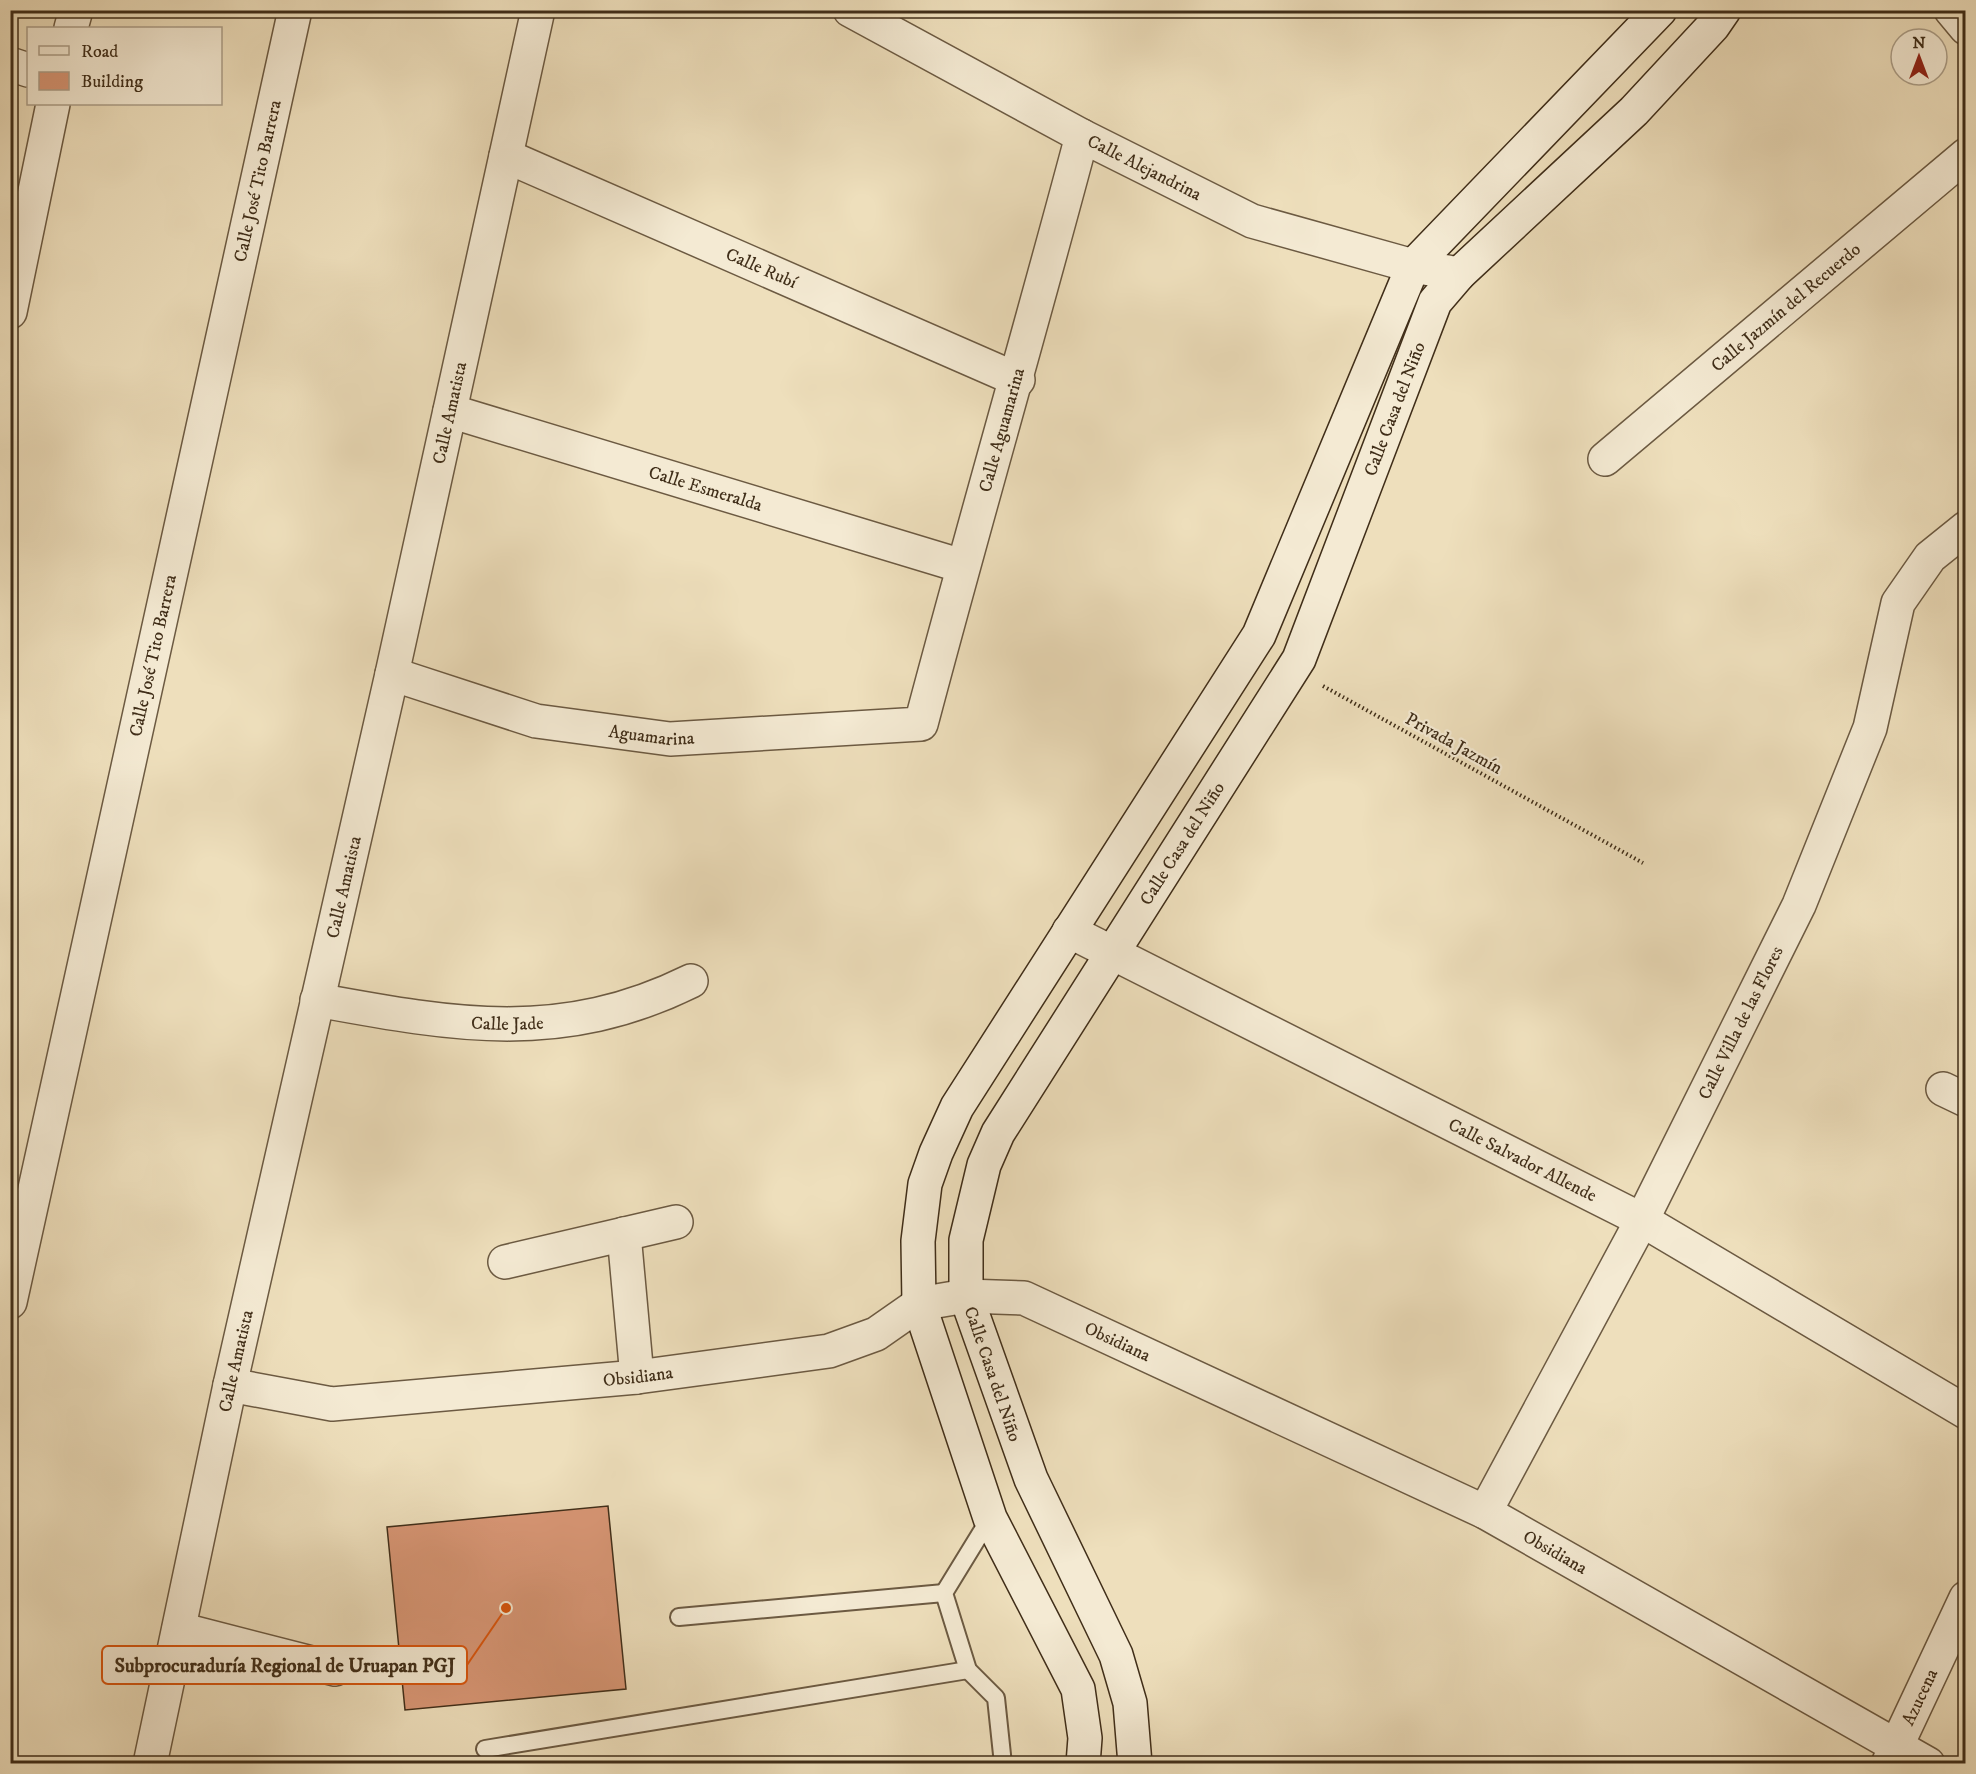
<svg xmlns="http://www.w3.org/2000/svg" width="1976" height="1774" font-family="'IM FELL DW Pica',serif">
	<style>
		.building { fill: #d89675; stroke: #402e19; stroke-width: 1.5 }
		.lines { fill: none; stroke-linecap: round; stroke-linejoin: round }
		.lane-casing { stroke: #6c5a42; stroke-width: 20 }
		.street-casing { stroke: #6c5a42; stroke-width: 36 }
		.secondary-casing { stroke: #402e19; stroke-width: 36 }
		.path { stroke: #402e19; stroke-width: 4; stroke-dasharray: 1.5 3; stroke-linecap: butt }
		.lane { stroke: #f4ead3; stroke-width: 16 }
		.street { stroke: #f4ead3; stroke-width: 33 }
		.secondary { stroke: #f4ead3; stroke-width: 33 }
		.labels { text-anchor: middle; stroke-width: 4.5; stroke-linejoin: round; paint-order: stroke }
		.street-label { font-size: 18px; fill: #402e19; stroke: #f4ead3 }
		.leader { fill: none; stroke: #d7550d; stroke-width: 2 }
		.callout-dot { fill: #d7550d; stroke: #f4ead3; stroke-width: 2 }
		.callout { fill: #f4ead3; stroke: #d7550d; stroke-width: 2 }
		.callout-label { font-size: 20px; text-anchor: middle; font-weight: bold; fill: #402e19 }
	</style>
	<rect width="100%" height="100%" fill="#eedfbc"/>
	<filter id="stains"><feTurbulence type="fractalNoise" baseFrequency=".00333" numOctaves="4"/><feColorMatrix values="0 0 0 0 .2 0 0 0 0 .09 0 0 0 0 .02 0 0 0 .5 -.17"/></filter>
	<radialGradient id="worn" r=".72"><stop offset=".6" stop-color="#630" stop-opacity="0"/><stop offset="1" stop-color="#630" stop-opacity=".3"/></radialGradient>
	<polygon class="building" points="608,1506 626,1689 405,1710 387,1527"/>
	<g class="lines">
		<g class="lane-casing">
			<g id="lane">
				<polyline points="990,1518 944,1593 968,1670 996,1698 1003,1764"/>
				<polyline points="679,1617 944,1593"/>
				<polyline points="485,1749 968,1670"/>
			</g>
		</g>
		<g class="street-casing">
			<g id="street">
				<path id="s1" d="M850,10l232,126 170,85 161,45 46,8"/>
				<polyline points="1951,10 1966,28"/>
				<polyline points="71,28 76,10"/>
				<polyline points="10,64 28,70"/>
				<path id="s2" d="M506,156l512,224"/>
				<polyline points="10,312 53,104"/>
				<path id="s3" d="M450,411l512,155"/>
				<path id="s4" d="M1605,459l361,-304"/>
				<path id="s5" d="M392,674l144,47 134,18 251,-15c52,-197 109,-392 161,-588"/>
				<path id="s6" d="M1069,931l573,289 324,192"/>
				<path id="s7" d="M317,1000c137,25 244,45 374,-19"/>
				<polyline points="1943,1089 1966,1100"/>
				<polyline points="624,1234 637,1377"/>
				<polyline points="505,1262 676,1222"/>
				<path id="s8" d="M10,1302l285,-1292"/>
				<path id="s9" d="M230,1385l102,19 305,-27 192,-26 47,-17 43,-30 47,-8 58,2 461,214 443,252"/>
				<path id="s10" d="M1485,1512l157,-292 157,-315 71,-177 28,-125 32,-46 36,-29"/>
				<polyline points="179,1629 335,1669"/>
				<path id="s11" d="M150,1764l80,-379 162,-711 146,-664"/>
				<path id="s12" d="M1888,1764l78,-166"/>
			</g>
		</g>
		<g class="secondary-casing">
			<g id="secondary">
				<polyline points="1083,1764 1085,1738 1078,1689 990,1518 919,1304 918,1241 925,1184 936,1153 957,1107 1259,635 1413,266 1660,10"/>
				<path id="s13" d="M1135,1764l-5,-61 -14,-48 -85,-176 -65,-183v-56l18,-75 14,-32 301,-474 136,-357 24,-28 175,-163 79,-85 11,-16"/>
			</g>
		</g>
		<polyline class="path" points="1323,686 1643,863"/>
		<use href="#lane" class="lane"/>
		<use href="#street" class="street"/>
		<use href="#secondary" class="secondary"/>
	</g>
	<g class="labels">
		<g class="street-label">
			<text dy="6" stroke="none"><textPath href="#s1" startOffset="334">Calle Alejandrina</textPath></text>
			<text dy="6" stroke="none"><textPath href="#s8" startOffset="1148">Calle José Tito Barrera</textPath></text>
			<text dy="6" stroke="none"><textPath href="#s2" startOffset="279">Calle Rubí</textPath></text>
			<text dy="6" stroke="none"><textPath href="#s4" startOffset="236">Calle Jazmín del Recuerdo</textPath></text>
			<text dy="6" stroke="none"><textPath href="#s13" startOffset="1498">Calle Casa del Niño</textPath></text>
			<text dy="6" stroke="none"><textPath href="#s11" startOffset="1384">Calle Amatista</textPath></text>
			<text dy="6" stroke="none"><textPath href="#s5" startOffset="843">Calle Aguamarina</textPath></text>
			<text dy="6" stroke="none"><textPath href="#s3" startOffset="267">Calle Esmeralda</textPath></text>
			<text dy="6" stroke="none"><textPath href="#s8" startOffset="662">Calle José Tito Barrera</textPath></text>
			<text dy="6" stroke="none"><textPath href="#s5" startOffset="268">Aguamarina</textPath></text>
			<text transform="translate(1454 743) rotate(29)" y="6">Privada Jazmín</text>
			<text dy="6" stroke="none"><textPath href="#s13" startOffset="1012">Calle Casa del Niño</textPath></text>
			<text dy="6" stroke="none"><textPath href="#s11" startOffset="898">Calle Amatista</textPath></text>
			<text dy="6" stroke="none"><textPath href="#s7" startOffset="192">Calle Jade</textPath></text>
			<text dy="6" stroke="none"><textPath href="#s10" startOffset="552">Calle Villa de las Flores</textPath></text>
			<text dy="6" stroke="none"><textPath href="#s6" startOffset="508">Calle Salvador Allende</textPath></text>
			<text dy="6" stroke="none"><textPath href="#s9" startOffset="915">Obsidiana</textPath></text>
			<text dy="6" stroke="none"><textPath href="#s11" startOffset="412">Calle Amatista</textPath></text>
			<text transform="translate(993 1374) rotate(71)" y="6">Calle Casa del Niño</text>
			<text dy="6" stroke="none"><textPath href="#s9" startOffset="411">Obsidiana</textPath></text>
			<text dy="6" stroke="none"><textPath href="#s9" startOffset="1401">Obsidiana</textPath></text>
			<text dy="6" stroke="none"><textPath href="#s12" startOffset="74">Azucena</textPath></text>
		</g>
	</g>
	<path class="leader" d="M506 1608L467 1665"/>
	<circle class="callout-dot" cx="506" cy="1608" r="6"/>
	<rect class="callout" x="102" y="1646" width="365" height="38" rx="6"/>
	<g class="callout-label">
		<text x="285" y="1672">Subprocuraduría Regional de Uruapan PGJ</text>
	</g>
	<rect width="1976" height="1774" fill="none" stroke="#eedfbc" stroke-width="36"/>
	<rect x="12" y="12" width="1952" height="1750" fill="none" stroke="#402e19" stroke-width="3"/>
	<rect x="18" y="18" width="1940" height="1738" fill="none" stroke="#402e19" stroke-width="1.5"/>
	<rect x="27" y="27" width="195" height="78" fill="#f4ead3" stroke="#ac9f89" stroke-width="1.5"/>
	<rect x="39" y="46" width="30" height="9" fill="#f4ead3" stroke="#ac9f89" stroke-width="1.5"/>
	<text x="81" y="57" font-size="18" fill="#402e19">Road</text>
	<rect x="39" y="72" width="30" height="18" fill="#d89675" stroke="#ac9f89" stroke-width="1.5"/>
	<text x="81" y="87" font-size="18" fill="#402e19">Building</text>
	<g transform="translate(1919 57)"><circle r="28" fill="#f4ead3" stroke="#ac9f89" stroke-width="1.5"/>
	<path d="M0-4.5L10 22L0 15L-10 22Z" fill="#8f2418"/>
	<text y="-9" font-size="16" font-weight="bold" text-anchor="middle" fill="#402e19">N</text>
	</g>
	<rect width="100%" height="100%" filter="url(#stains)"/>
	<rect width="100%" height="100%" fill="url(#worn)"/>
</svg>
